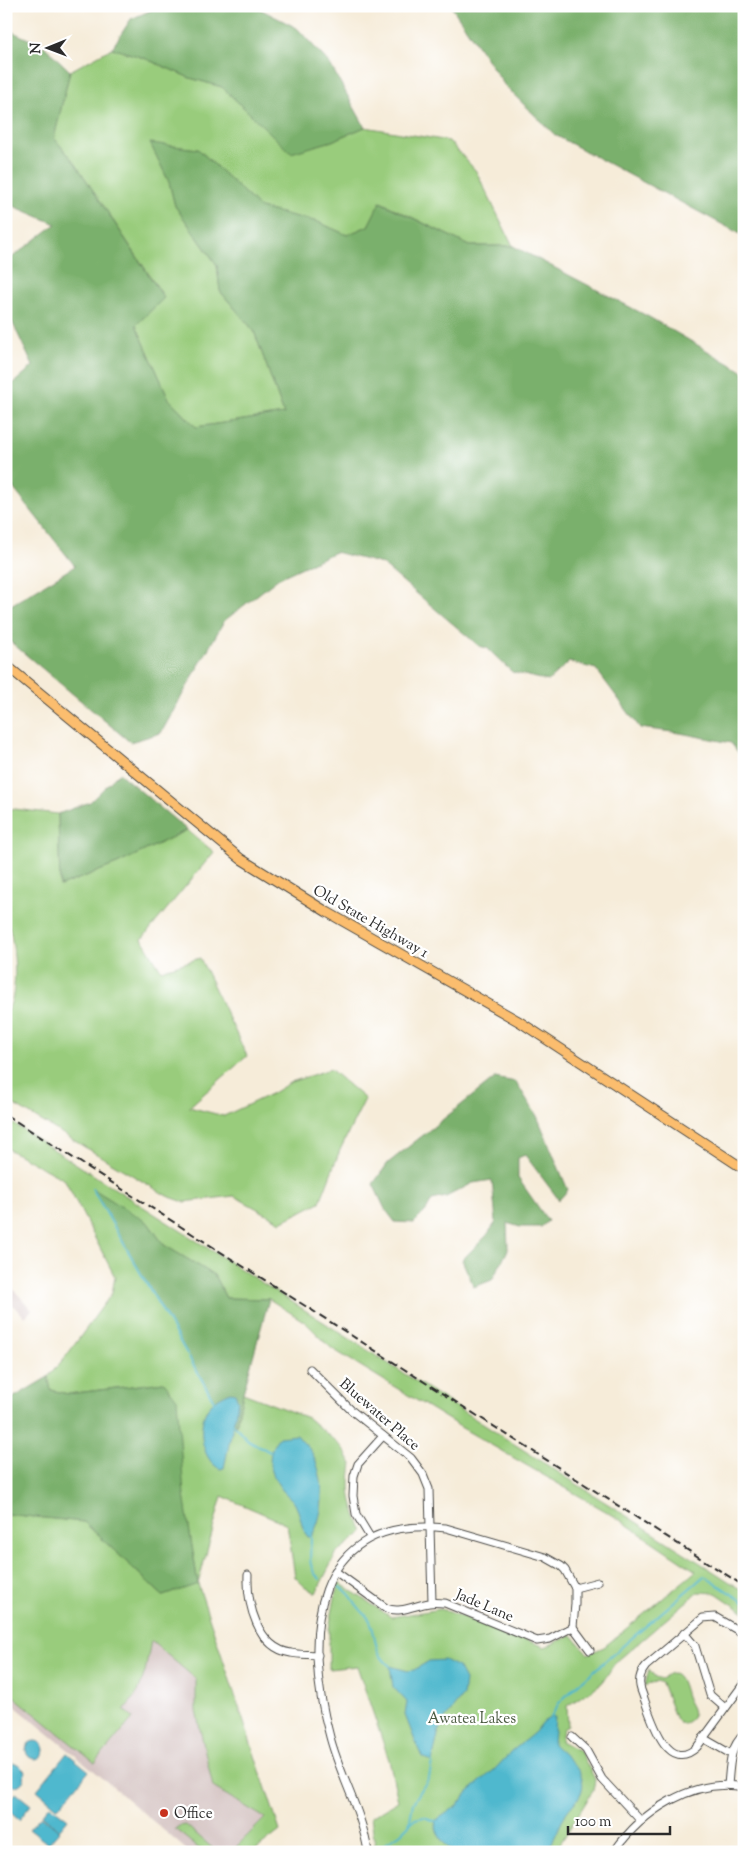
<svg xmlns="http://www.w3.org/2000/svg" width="750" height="1858" font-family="'Sorts Mill Goudy',serif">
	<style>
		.industrial { fill: #d1bfbe }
		.green { fill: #99cc7c; stroke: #627c54 }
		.forest { fill: #7ab06c; stroke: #526e4c }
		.water { fill: #50b8ce; stroke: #3e727c }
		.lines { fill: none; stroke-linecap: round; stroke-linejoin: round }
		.stream { stroke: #50b8ce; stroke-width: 2 }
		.minor-casing { stroke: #494845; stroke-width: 9 }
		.major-casing { stroke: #494845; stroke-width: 11 }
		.minor { stroke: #fff; stroke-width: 7 }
		.major { stroke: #fbbd6e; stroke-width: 9 }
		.rail { stroke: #2b2b2b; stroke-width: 2; stroke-dasharray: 8 4; stroke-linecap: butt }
		.poi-dot { fill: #c8321e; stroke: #fff; stroke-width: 2 }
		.labels { text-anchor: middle; stroke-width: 4.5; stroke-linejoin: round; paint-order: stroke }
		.street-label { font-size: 15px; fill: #2b2b2b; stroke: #fff }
		.park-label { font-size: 15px; fill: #4c5b43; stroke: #fff }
		.poi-label { font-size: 15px; fill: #2b2b2b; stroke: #fff; text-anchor: start }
	</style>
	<rect width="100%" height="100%" fill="#fff"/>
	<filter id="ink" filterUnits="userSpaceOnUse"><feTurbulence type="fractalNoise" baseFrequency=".02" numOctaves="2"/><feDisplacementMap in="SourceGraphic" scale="10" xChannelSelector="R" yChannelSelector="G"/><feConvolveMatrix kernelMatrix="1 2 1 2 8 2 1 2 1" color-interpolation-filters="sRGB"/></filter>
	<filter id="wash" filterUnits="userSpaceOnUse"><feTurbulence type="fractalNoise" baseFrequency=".0096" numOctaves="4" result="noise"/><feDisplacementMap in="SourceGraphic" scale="20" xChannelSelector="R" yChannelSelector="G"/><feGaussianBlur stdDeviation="1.12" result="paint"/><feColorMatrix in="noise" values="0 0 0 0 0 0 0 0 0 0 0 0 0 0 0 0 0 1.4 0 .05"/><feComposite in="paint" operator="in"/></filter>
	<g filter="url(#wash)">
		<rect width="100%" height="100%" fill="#f6ecd9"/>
		<g class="industrial">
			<polygon points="6,1281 32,1310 25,1317 6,1299"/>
			<polygon points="151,1640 196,1679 196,1711 213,1787 265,1818 231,1852 217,1852 186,1825 176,1829 203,1852 189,1852 92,1769 6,1699 6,1690 95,1763 133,1718 124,1710 138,1692 145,1672"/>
		</g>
		<g class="green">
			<polygon points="112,48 144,58 190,78 222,87 291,152 332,141 365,127 449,141 476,171 513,246 470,246 381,202 368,226 347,235 318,222 260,208 198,149 151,144 169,182 175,206 217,265 220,291 254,331 284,414 196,427 169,399 136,325 164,297 75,163 54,138 70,71"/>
			<path d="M6,808l52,6 2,72 57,-22 70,-34 27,22 -72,87 19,31 39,-12 47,98 -58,51 35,9 49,-23 18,-11 39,-13 35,30 -25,51 -20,52 -39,20 -47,-26 -50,6 -17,-6 -161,-96v-88c14,-14 9,-77 0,-94z"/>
			<path d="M6,1119l738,472v21l-28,-19 -18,-1 -83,71 -13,20 -35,23 1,20 -5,3 -2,12 19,10 15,28 -2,12 -38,61h-179l-5,-35 27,-16 -9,-41 -32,-94 -28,3v-40l9,-47 53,35 50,-8 104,38 27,-12 16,19 16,-7 92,-76 -82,-55 -152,-88 -131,-80 -26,-26 -36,-23 -43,-1 -12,-23 -50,-30 -16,-22 88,204 7,-34 65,25 34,29 10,17c-5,31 0,40 11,68l-26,20 -21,41 -12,-7 -9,-9 -8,-53 -65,-28 -24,88 82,247 -27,21h-22l34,-34 -52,-31 -17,-76v-32l-45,-38 -6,31 -7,20 -14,18 9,8 -38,45 -89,-73v-176l78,8 79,74 35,-13 -34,-201 -96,12 -17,-4 -3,-13 19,-22 45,-62 3,-16 -50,-97 -59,-32z"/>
			<path d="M649,1669l6,8 7,2c16,-16 20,4 24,17 3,9 9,13 6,22 -4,4 -7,6 -13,5l-3,-3 -14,-37 -5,-2 -12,5z"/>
			<polygon points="186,1825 217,1852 203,1852 175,1829 179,1826"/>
		</g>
		<g class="forest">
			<polygon points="161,6 254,6 297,28 330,64 365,127 332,141 291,153 222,87 190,78 144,58 112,48 131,19"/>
			<polygon points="451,6 744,6 744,236 555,135 505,86"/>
			<polygon points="6,29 44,46 70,71 54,138 75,163 164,298 136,325 169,399 196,427 284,414 254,331 220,291 217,265 175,206 169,182 150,143 198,149 260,208 318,222 347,235 368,226 380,202 470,246 513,246 649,317 744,372 744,760 731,743 680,733 640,728 596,669 569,662 548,681 512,672 487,648 479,646 382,564 335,552 279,578 224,621 161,733 130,742 6,638 6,608 75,566 6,479 6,393 9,387 33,366 6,309 6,262 56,224 6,203"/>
			<polygon points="119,773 187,830 117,864 60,886 58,814 90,802"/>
			<polygon points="495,1078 516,1082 537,1116 568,1190 559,1200 525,1155 518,1158 518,1178 548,1221 541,1227 520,1227 507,1223 508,1250 492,1280 474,1287 462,1260 487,1235 496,1222 492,1180 473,1183 446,1197 432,1200 426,1211 414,1223 395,1222 385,1209 373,1184 388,1163"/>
			<polygon points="92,1188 148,1223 164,1245 214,1275 226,1298 269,1299 243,1393 235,1428 217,1406"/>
			<polygon points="48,1377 51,1390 68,1394 164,1382 177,1399 184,1495 198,1584 163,1596 84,1522 6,1514 6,1402"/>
		</g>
		<g class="water">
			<path d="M230,1392l5,1 3,8 -14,67 -4,1c-20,-10 -24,-47 -10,-64 5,-6 13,-9 20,-13z"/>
			<path d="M297,1435c4,6 11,11 15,18 13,24 14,61 -1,84h-3l-3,-4c-4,-9 -5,-20 -10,-29 -3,-5 -7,-8 -11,-12 -14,-16 -20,-38 -5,-55z"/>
			<polygon points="444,1660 458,1667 465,1680 463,1696 444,1720 439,1730 432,1762 422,1757 417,1746 405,1715 407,1702 393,1687 390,1666 408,1671 414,1670 429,1661"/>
			<path d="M551,1717h4l-2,27c13,13 38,30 27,51 -3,6 -10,12 -14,18 -7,13 -11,27 -20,39h-93c-11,-10 -16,-16 -18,-31l22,-15 10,-13 28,-24 16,-17 24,-20 8,-10z"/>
			<circle cx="35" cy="1750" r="9"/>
			<polygon points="67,1753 89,1771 58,1808 37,1790"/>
			<path d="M11,1763l7,1 7,7 -1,9c-5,7 -11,8 -18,3v-17z"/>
			<polygon points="16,1793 31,1805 19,1820 6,1809 6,1805"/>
			<polygon points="50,1805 68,1819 59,1830 42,1815"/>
			<polygon points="41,1816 59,1831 48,1844 29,1829"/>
		</g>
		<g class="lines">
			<g class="stream">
				<polyline points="92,1188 214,1401"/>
				<polyline points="233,1424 248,1440 270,1452"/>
				<path d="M311,1537c0,15 -5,31 9,42"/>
				<path d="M339,1587c12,5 14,14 21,22 3,4 8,7 10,12 8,19 2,30 20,45"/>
				<polyline points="551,1717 559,1703 574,1688 704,1576 744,1602"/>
				<polyline points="409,1826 413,1803 429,1778 432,1762"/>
				<polyline points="379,1848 401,1833 415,1819 424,1817 435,1821"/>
			</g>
		</g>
	</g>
	<g filter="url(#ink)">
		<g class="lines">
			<g class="minor-casing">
				<g id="minor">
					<polyline points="310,1369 351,1410 411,1458 423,1474 429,1489 432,1602"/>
					<polyline points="370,1537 356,1514 353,1496 354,1476 358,1464 383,1436"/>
					<path d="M335,1571l51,37c14,6 29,-3 43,-5 6,-1 11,0 16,0l92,38 13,-2 23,-12"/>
					<path d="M248,1575c-1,28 9,73 43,78 8,2 18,1 27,2"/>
					<polyline points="575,1588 598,1582"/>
					<polyline points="684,1633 695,1646 710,1695 725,1708"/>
					<path d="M744,1634l-29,-17 -12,1 -57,48c-6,7 -8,15 -5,24 8,20 24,87 56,57l47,-64"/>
					<polyline points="572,1737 586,1750 602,1779 641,1821"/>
					<polyline points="703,1738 731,1754"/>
					<path d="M728,1785c2,-19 1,-37 16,-51"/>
					<path d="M368,1852c-6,-41 -28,-76 -38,-115 -28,-101 -20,-223 116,-209l99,29 16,9 4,4 10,18v16l-2,23 17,23"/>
					<path d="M614,1852c27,-40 79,-75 130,-65"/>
				</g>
			</g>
			<g class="major-casing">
				<polyline id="major" points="6,665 241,859 327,912 520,1022 744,1169"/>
			</g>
			<use href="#minor" class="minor"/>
			<use href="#major" class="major"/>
			<polyline class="rail" points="6,1115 744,1586"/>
		</g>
	</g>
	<circle class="poi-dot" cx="164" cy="1813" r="5"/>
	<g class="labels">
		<g class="street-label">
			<text transform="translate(371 921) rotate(30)" y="5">Old State Highway 1</text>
			<text transform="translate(380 1414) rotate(41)" y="5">Bluewater Place</text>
			<text transform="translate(485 1605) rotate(23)" y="5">Jade Lane</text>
		</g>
		<g class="park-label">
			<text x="472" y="1723">Awatea Lakes</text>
		</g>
		<g class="poi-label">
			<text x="174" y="1818">Office</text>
		</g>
	</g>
	<rect width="750" height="1858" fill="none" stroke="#fff" stroke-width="25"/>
	<g transform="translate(48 48) rotate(269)" stroke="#ffffff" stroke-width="4" paint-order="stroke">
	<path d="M0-4L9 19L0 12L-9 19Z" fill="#2b2b2b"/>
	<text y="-8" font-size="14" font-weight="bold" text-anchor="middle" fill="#2b2b2b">N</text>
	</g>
	<path d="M568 1826v8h102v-8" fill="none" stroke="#2b2b2b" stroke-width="2.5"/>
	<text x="575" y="1826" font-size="15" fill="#2b2b2b" stroke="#ffffff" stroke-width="4" paint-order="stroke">100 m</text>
</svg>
